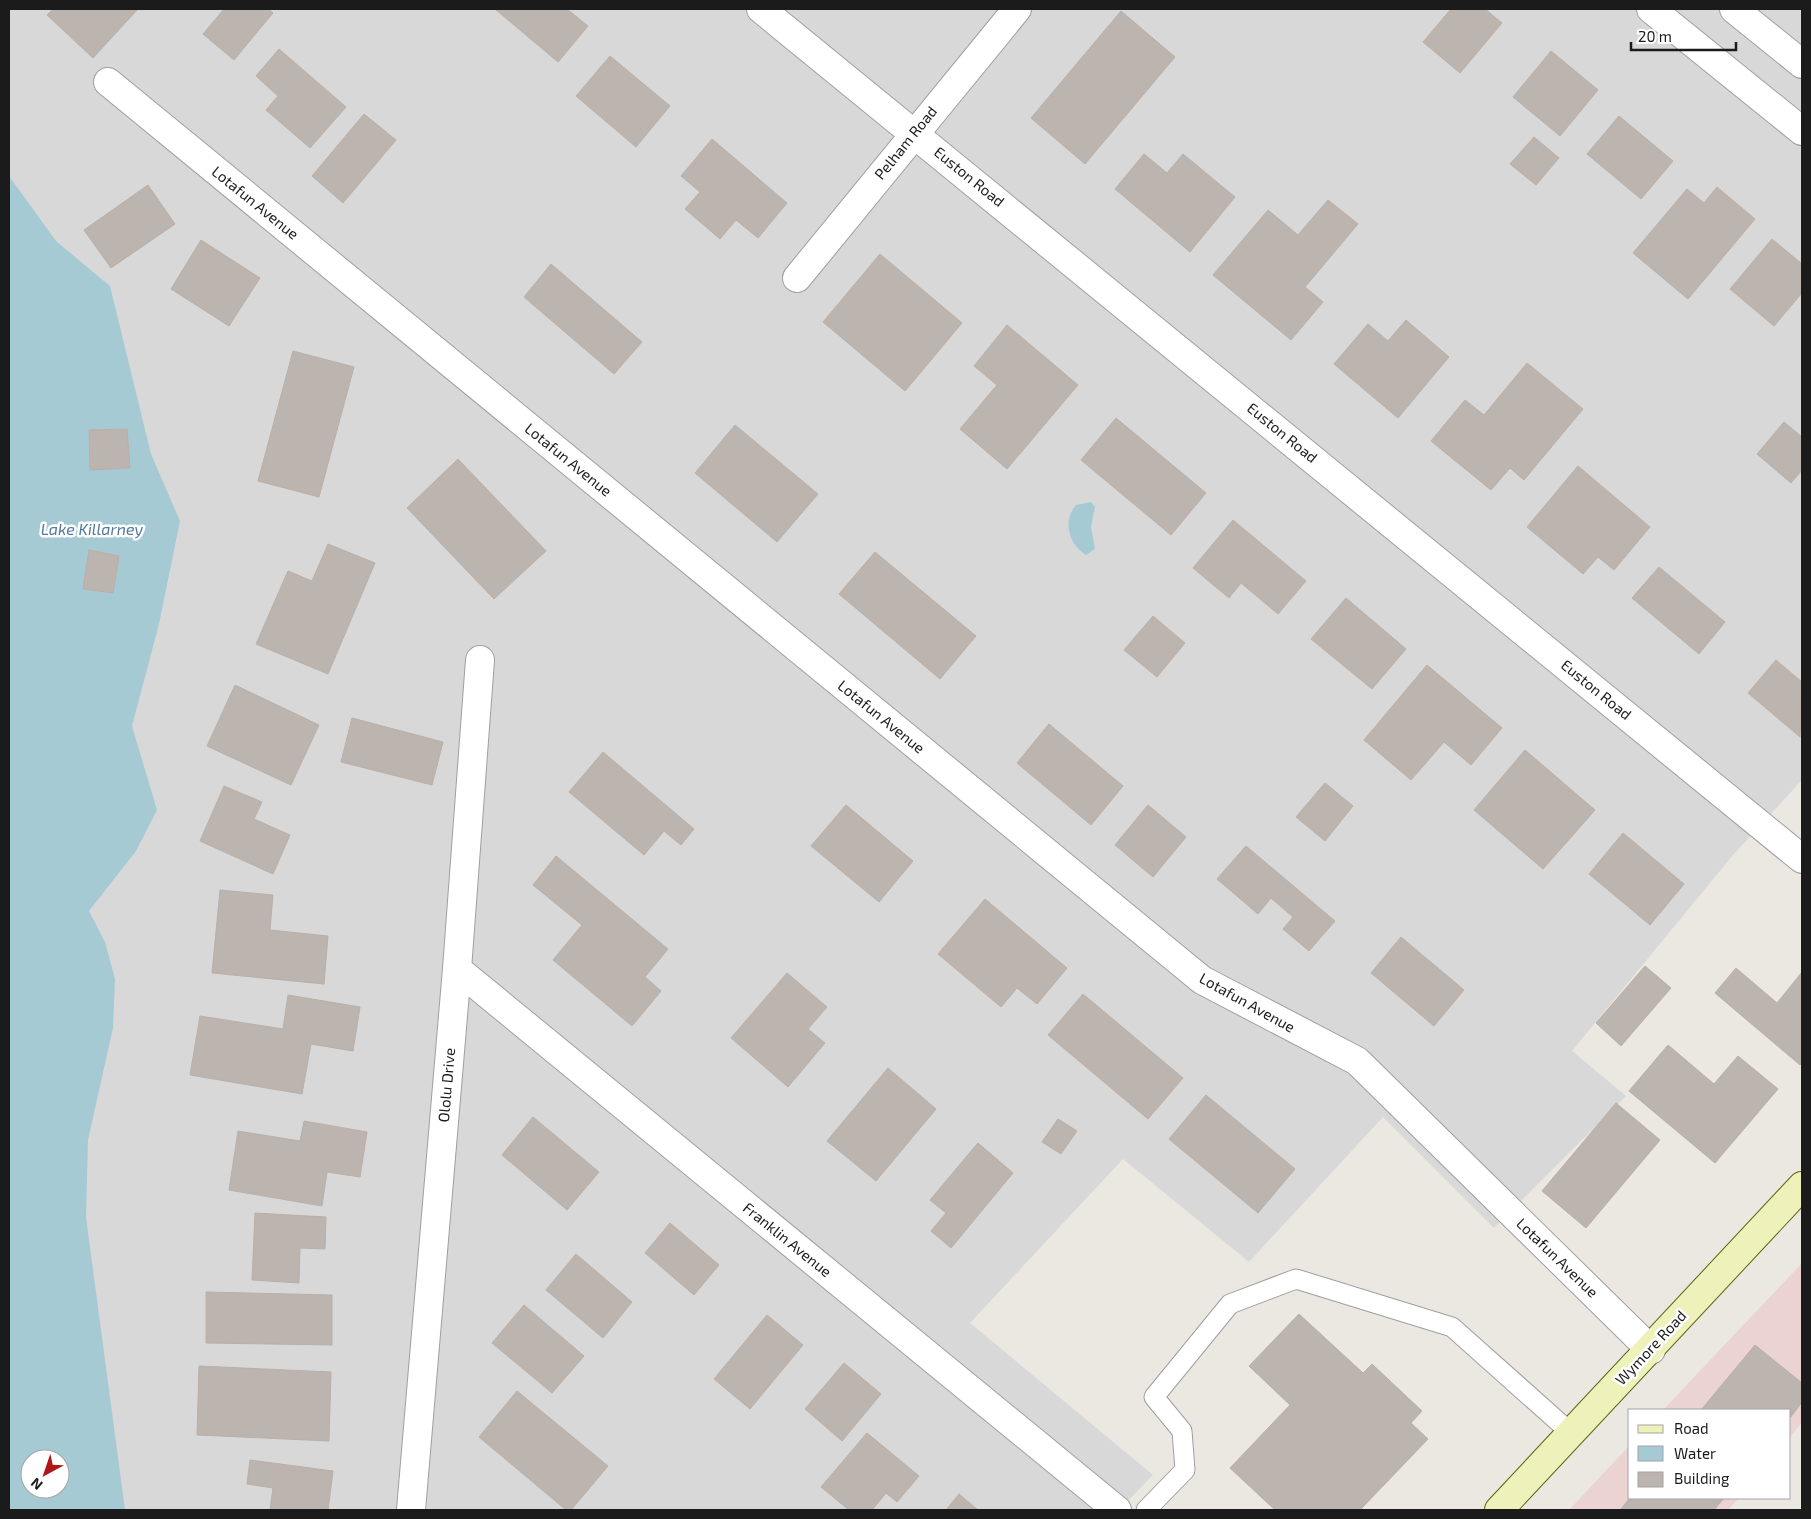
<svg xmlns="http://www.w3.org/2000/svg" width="1811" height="1519" font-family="'Exo 2',sans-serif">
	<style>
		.residential { fill: #d9d8d8; fill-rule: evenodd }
		.commercial { fill: #ebd3d2 }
		.water { fill: #a6cad4; fill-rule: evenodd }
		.building { fill: #bbb4af; stroke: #bbafa6 }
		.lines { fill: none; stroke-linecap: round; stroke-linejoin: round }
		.service-casing { stroke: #9f9f9f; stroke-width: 21 }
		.minor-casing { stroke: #9f9f9f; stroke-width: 30 }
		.secondary-casing { stroke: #5a6311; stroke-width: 30 }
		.service { stroke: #fff; stroke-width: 19 }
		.minor { stroke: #fff; stroke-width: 28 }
		.secondary { stroke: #eef1ba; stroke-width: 28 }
		.labels { text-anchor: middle; stroke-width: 5; stroke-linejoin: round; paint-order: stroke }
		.street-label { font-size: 15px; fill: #1b1b1b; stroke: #fff }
		.water-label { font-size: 16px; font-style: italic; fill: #53799e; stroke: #fff }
	</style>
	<rect width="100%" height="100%" fill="#ebe8e1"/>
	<path class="residential" d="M9,9h1793v771l-69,75 -161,196 54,45 -132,132 -111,-111 -134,145 -126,-103 -153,164 183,152 -34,35h-1110zM30,1459h30v30h-30z"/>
	<g class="commercial">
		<polygon points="1802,1263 1802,1422 1790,1437 1790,1410 1663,1410"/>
		<polygon points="1630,1445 1630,1498 1739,1498 1728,1510 1569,1510"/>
	</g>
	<g class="water">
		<path d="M9,176l47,65 54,45 41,168 29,67 -21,103 -27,102 25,84 -21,41 -47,60 16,31 10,37 -2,49 -25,112 -2,77 39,293h-116zM30,1459h30v30h-30z"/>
		<path d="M1091,502l4,5 -4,20 4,22 -9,6c-17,-10 -24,-34 -10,-50z"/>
	</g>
	<g class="building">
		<polygon points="53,9 138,9 93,58 47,15"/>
		<polygon points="224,9 268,9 273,13 234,60 203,34"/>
		<polygon points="495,9 567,9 588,26 558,62"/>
		<polygon points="1451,9 1485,9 1502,23 1460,73 1423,42"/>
		<polygon points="1121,11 1175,57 1085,164 1031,118"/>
		<polygon points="279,49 346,107 310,148 266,110 278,96 256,76"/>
		<polygon points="1551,51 1598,90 1560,136 1513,97"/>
		<polygon points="610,56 670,106 636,147 576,96"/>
		<polygon points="364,114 396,140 343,203 312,176"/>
		<polygon points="1619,116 1673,161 1641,199 1587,154"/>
		<polygon points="1534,137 1559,158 1536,185 1510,164"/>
		<polygon points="712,139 787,203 758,238 736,220 720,239 685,209 700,192 681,176"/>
		<polygon points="1144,154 1167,173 1183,154 1235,197 1190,252 1115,189"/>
		<polygon points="148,185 175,224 111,268 84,230"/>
		<polygon points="1717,187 1755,219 1688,299 1633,253 1687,189 1704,203"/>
		<polygon points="1328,200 1358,224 1305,287 1323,302 1291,340 1213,275 1268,210 1298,235"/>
		<polygon points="1772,239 1802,264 1802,293 1774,326 1730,289"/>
		<polygon points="201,240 260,278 229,326 171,289"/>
		<polygon points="880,254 962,323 905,391 823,322"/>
		<polygon points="551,264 642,342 614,374 524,297"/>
		<polygon points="1406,320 1449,357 1398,418 1334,364 1368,324 1388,341"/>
		<polygon points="1007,325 1078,385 1007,469 960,429 997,385 974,366"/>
		<polygon points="293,351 354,367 319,497 258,481"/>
		<polygon points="1527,363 1583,409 1524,480 1510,468 1491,490 1431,441 1465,400 1484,415"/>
		<polygon points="1116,418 1206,493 1171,535 1081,460"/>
		<polygon points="1784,422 1802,437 1802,470 1791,483 1757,454"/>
		<polygon points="735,425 818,494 777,542 695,473"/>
		<polygon points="127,429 130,468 90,470 89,430"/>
		<polygon points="458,459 546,551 494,599 407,508"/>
		<polygon points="1578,466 1650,527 1614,570 1598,557 1583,574 1527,527"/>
		<polygon points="1233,520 1306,581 1278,614 1241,583 1229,598 1193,568"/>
		<polygon points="328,544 375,563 328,674 256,644 288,571 312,581"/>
		<polygon points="89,550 119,556 113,593 83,589"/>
		<polygon points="875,552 976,636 940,679 839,594"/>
		<polygon points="1659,567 1725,622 1699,654 1632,598"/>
		<polygon points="1346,598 1406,649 1372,689 1311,639"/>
		<polygon points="1153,616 1185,643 1157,677 1124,650"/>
		<polygon points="1776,660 1802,682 1800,737 1748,693"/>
		<polygon points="1427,665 1502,728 1471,765 1444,742 1411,780 1364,740"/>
		<polygon points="235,685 319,725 291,785 207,746"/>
		<polygon points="352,718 443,742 432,785 341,762"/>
		<polygon points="1049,724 1123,786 1091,825 1017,763"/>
		<polygon points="1525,750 1595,810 1543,869 1474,810"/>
		<polygon points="603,752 694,829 681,845 664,831 644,855 569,792"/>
		<polygon points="1325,783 1353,806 1325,841 1296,817"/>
		<polygon points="224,786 262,802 254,819 290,835 273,874 200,841"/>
		<polygon points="846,805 913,861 879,902 811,846"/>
		<polygon points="1148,805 1186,837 1153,877 1115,845"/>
		<polygon points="1623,833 1684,884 1650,925 1589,874"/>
		<polygon points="1246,846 1335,921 1309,951 1283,929 1293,917 1271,898 1258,914 1217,879"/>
		<polygon points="556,856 668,949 645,977 661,991 632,1026 553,960 582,925 533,885"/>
		<polygon points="220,890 273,895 270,930 328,936 324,984 212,973"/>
		<polygon points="985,899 1067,968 1037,1004 1017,988 1001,1007 938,954"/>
		<polygon points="1401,937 1464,990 1434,1026 1371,973"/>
		<polygon points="1645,966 1671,988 1621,1046 1596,1023"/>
		<polygon points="1736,968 1777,1003 1802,972 1802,1062 1800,1065 1715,993"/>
		<polygon points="787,973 827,1007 808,1029 825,1043 788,1087 731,1038"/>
		<polygon points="1083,994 1183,1078 1148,1119 1048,1035"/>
		<polygon points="288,995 360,1007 353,1051 311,1044 302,1094 190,1075 200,1016 283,1029"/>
		<polygon points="1668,1045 1714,1084 1738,1056 1778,1089 1715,1163 1629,1091"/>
		<polygon points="888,1068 936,1109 876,1181 827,1141"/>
		<polygon points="1206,1095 1295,1169 1258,1213 1169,1139"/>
		<polygon points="1616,1103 1660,1140 1586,1228 1542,1191"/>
		<polygon points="533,1117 599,1172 567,1210 502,1155"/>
		<polygon points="1058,1119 1077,1131 1061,1154 1042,1142"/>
		<polygon points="304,1121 367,1132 360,1177 327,1172 322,1206 229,1190 238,1131 300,1141"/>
		<polygon points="978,1143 1013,1173 951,1248 931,1231 946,1213 930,1200"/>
		<polygon points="255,1213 326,1217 325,1249 300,1248 299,1283 252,1280"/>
		<polygon points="670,1223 719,1265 694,1295 645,1253"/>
		<polygon points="576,1254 632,1302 603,1338 546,1290"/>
		<polygon points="206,1292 332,1295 332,1345 206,1343"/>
		<polygon points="524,1305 584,1356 552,1393 492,1343"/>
		<polygon points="1299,1314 1363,1373 1372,1364 1422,1411 1411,1423 1428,1439 1360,1510 1275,1510 1230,1468 1290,1405 1249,1366"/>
		<polygon points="767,1315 803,1345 750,1409 714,1379"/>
		<polygon points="1755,1345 1802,1383 1802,1402 1790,1418 1790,1410 1701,1410"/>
		<polygon points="844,1363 881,1394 842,1441 805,1409"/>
		<polygon points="199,1366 331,1372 329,1441 197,1435"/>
		<polygon points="517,1391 608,1466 571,1510 566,1510 479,1437"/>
		<polygon points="867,1433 919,1476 897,1502 886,1493 872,1510 849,1510 821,1487"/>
		<polygon points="250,1460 333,1471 328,1510 270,1510 273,1488 247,1484"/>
		<polygon points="959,1494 978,1510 946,1510"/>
		<polygon points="1630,1498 1724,1498 1714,1510 1620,1510"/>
	</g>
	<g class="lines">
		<g class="service-casing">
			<polyline id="service" points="1146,1510 1185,1470 1182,1431 1154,1397 1230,1304 1296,1279 1452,1327 1571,1433"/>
		</g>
		<g class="minor-casing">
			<g id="minor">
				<polyline points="761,9 1802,859"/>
				<polyline points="1651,9 1802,131"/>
				<polyline points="1734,9 1802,64"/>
				<polyline points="108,82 1202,980 1357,1061 1651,1350"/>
				<polyline points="797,278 1017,9"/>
				<polyline points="457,969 1117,1510"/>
				<polyline points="411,1510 457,969 480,660"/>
			</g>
		</g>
		<g class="secondary-casing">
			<polyline id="secondary" points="1499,1510 1802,1186"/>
		</g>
		<use href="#service" class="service"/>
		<use href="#minor" class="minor"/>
		<use href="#secondary" class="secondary"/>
	</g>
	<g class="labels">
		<g class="street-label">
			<text transform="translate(906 143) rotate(-51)" y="5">Pelham Road</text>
			<text transform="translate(969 177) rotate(39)" y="5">Euston Road</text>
			<text transform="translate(255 203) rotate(39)" y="5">Lotafun Avenue</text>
			<text transform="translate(1282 433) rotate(39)" y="5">Euston Road</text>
			<text transform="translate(568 460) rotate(39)" y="5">Lotafun Avenue</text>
			<text transform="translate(1596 690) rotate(39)" y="5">Euston Road</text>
			<text transform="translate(881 717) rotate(39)" y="5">Lotafun Avenue</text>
			<text transform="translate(1247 1003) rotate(29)" y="5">Lotafun Avenue</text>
			<text transform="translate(447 1085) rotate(-85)" y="5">Ololu Drive</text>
			<text transform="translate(787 1240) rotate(39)" y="5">Franklin Avenue</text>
			<text transform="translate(1557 1258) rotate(44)" y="5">Lotafun Avenue</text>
			<text transform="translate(1651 1348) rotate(-47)" y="5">Wymore Road</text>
		</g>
		<g class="water-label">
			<text x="92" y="535">Lake Killarney</text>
		</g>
	</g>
	<rect width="1811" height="1519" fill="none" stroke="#1b1b1b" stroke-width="20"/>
	<rect x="1628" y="1409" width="162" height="90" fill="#ffffff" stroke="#a4a4a4"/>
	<rect x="1638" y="1425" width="25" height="8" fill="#eef1ba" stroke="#a4a4a4"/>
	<text x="1674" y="1434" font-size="15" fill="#1b1b1b">Road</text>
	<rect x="1638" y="1446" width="25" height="15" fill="#a6cad4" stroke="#a4a4a4"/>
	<text x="1674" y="1459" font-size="15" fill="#1b1b1b">Water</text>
	<rect x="1638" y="1472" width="25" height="15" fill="#bbb4af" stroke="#a4a4a4"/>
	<text x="1674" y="1484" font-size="15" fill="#1b1b1b">Building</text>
	<g transform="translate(45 1474) rotate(220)"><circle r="24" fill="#ffffff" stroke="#a4a4a4"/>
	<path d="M0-4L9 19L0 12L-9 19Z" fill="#af1717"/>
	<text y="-8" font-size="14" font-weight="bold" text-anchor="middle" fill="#1b1b1b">N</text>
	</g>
	<path d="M1631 42v8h105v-8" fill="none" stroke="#1b1b1b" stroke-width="2.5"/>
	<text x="1638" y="42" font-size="15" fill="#1b1b1b" stroke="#ffffff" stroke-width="4" paint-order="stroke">20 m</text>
</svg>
